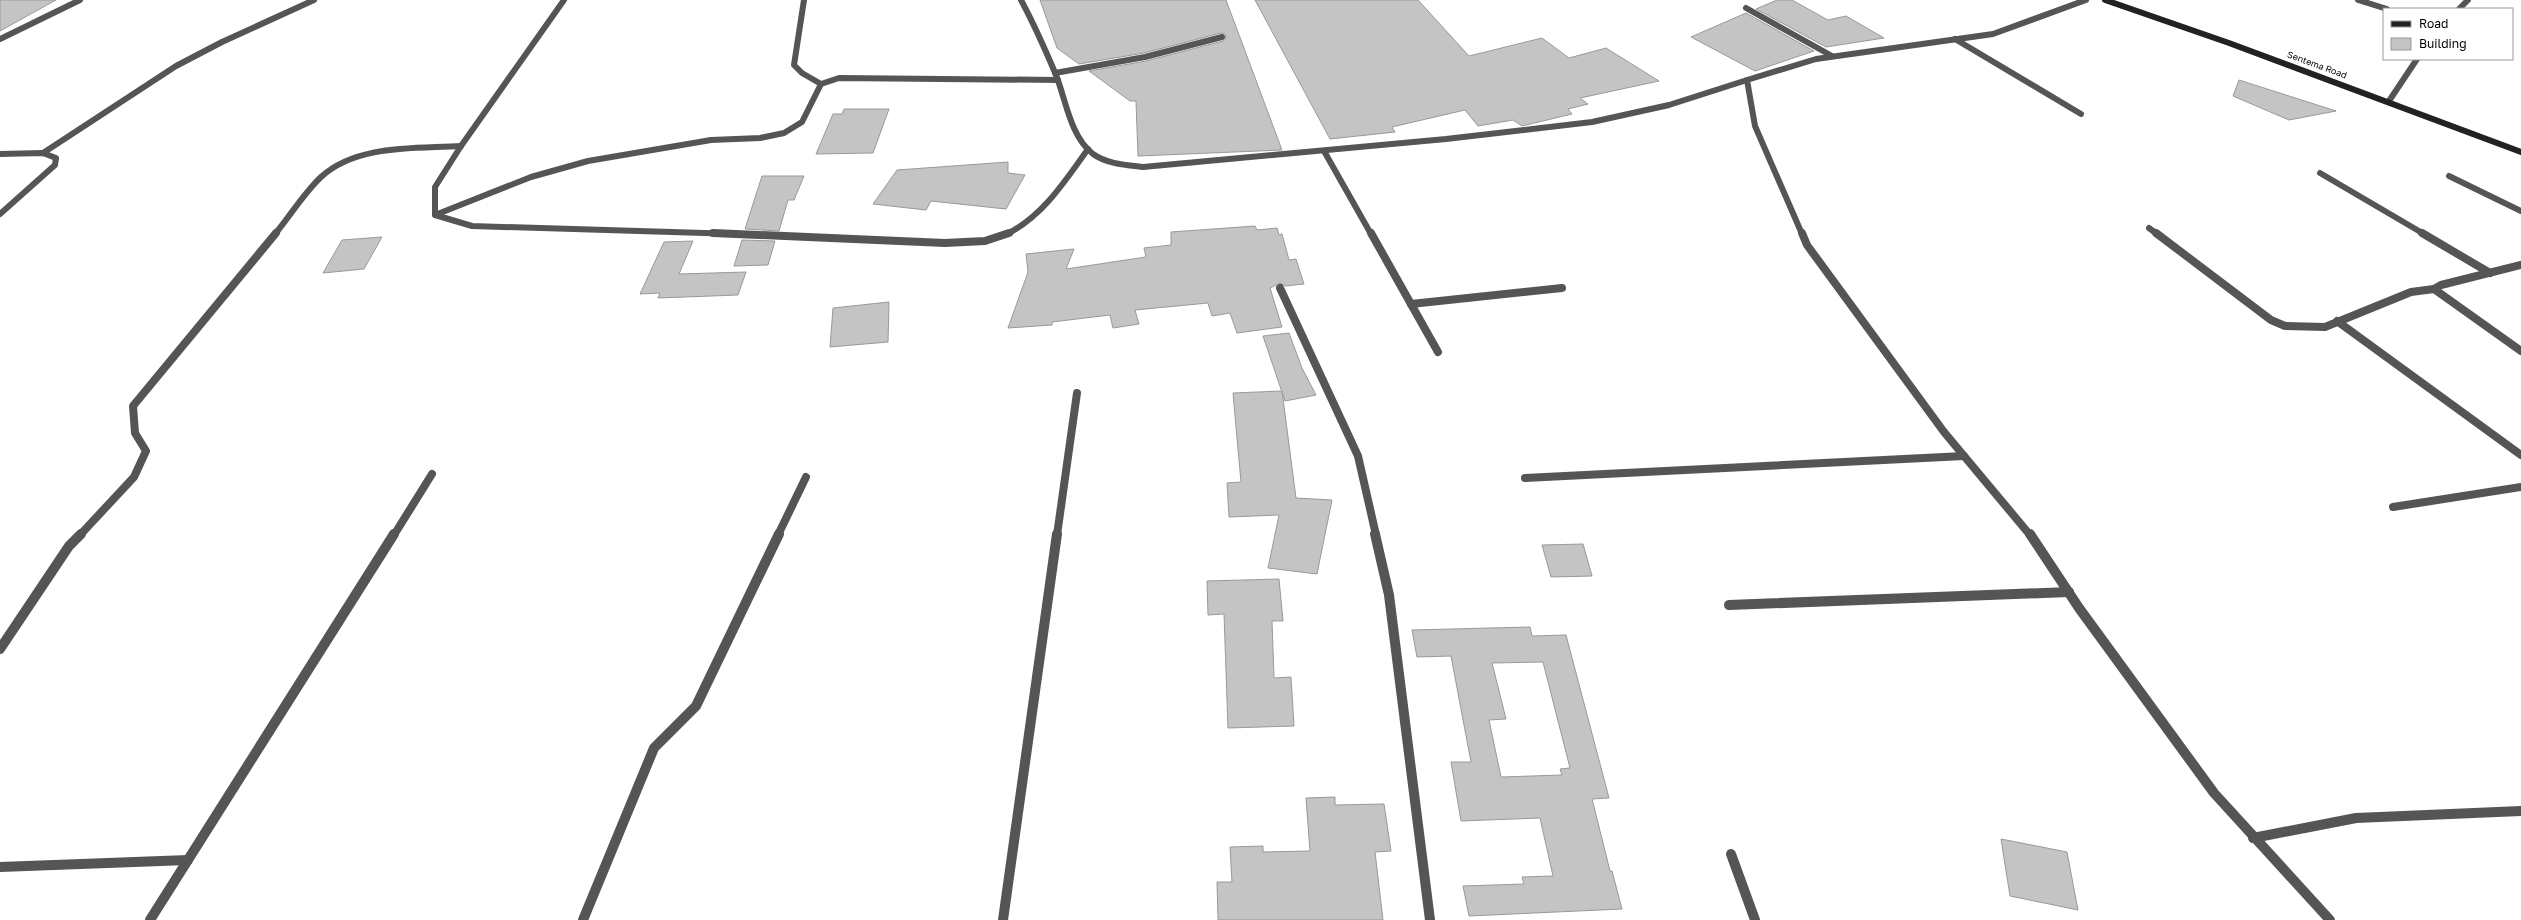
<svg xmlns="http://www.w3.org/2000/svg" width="2521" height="920" font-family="'Golos Text',sans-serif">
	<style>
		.building { fill: #c4c4c4; stroke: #999; fill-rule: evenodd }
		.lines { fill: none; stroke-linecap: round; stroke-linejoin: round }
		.minor-far2 { stroke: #555; stroke-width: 6 }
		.minor-far1 { stroke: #555; stroke-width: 8 }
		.minor { stroke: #555; stroke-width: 10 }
		.secondary { stroke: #222; stroke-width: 6 }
		.labels { text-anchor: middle; stroke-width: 3; stroke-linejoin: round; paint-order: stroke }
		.far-street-label { font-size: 9px; fill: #000; stroke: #fff }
	</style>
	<rect width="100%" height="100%" fill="#fff"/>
	<g class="building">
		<polygon points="0,0 56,0 0,31"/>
		<polygon points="1040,0 1226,0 1282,150 1138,156 1136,101 1130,101 1089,71 1146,61 1223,41 1226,39 1225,34 1221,33 1144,53 1079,64 1057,48"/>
		<polygon points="1255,0 1418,0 1469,56 1542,38 1569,58 1606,48 1659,81 1580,98 1588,104 1568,109 1572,114 1522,126 1513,120 1478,126 1465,110 1392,127 1395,132 1330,139"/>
		<polygon points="1777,0 1792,0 1828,20 1846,16 1884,38 1826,47 1756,9"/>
		<polygon points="1746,13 1814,51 1755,71 1691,37"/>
		<polygon points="2239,80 2336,111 2289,120 2233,96"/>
		<polygon points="844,109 889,109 873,153 816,154 833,114 842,114"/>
		<polygon points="1008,162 1008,173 1025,175 1006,209 931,201 926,210 873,204 897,170"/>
		<polygon points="762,176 804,176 794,200 788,200 779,231 745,229"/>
		<polygon points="1255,226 1257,230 1277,228 1279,235 1282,234 1289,260 1296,259 1304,284 1285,286 1280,283 1270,288 1282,327 1237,333 1230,313 1212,316 1208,303 1135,310 1139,324 1113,328 1110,315 1052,322 1052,325 1008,328 1028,272 1026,254 1074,249 1066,269 1146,257 1144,248 1171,245 1171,232"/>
		<polygon points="382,237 364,269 323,273 342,240"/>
		<polygon points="742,240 775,241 768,265 734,266"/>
		<polygon points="693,241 679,274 746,272 738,295 658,298 660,293 640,294 664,242"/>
		<polygon points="889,302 888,342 830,347 833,308"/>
		<polygon points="1289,333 1302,368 1316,395 1285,401 1263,336"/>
		<polygon points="1282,391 1296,498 1332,500 1317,574 1268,568 1279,515 1229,517 1227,483 1241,482 1233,393"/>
		<polygon points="1583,544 1592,576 1551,577 1542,545"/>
		<polygon points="1279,579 1283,621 1272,621 1274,678 1291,677 1294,726 1228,728 1224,614 1208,615 1207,581"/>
		<path d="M1530,627l2,9 34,-1 43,163 -17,1 18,72h2l10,38 -153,7 -6,-30 61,-2 -2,-7 31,-1 -13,-58 -79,3 -10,-59h20l-20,-106 -34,1 -5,-27zM1543,662l27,106 -10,1 2,6 -61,2 -12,-57 17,-1 -14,-56z"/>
		<polygon points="1335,797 1335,805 1384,804 1391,851 1375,852 1383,920 1218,920 1217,882 1232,882 1230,847 1263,846 1263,852 1310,851 1306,798"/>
		<polygon points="2001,839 2067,852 2078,910 2010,896"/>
	</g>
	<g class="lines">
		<g class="minor-far2">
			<polyline points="564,0 461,146 435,187 435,215 472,226 737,234"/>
			<polyline points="804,0 794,65 802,73 821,84"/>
			<path d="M1021,0c13,24 24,49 35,75 10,25 14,61 37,79 14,10 33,11 50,13l303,-28 146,-17 77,-17 78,-25"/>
			<polyline points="2358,0 2387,9"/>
			<polyline points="1746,8 1832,56"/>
			<polyline points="2459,9 2468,0"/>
			<polyline points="0,39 80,0"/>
			<polyline points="1955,39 2081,114"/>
			<polyline points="1055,73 1145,57 1222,37"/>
			<polyline points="2389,101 2417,59"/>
			<polyline points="1324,151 1371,234"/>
			<polyline points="43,153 176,66 222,42 314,0"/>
			<polyline points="0,154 43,153 56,158 55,165 0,214"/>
			<polyline points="2320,173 2424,234"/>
			<polyline points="2449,176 2521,211"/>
			<polyline points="435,215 531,177 588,161 711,140 760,138 784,133 802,122 821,84 839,78 1058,80"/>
			<polyline points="2149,228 2157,234"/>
			<path d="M275,234c15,-18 29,-41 46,-57 36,-33 95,-28 140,-31"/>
			<path d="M1007,234c36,-18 58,-53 81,-85"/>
			<polyline points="1802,234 1755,126 1747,80 1816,59 1993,34 2086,0"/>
		</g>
		<g class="minor-far1">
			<polyline points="713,233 945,243 985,241 1009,233"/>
			<polyline points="1371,233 1438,352"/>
			<polyline points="1802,233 1807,245 1944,432 2030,535"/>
			<polyline points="2156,233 2271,320 2285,326 2325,327 2411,292 2434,289"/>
			<polyline points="2422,233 2490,273"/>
			<polyline points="2521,265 2441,285 2434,289 2521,351"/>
			<polyline points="1280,288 1358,456 1376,535"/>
			<polyline points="1411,304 1562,288"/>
			<polyline points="2337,321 2521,455"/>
			<polyline points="1525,478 1964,456"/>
			<polyline points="2393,507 2521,487"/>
			<polyline points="80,535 134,477 146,451 135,433 133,406 276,233"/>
			<polyline points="394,535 432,474"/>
			<polyline points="778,535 806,477"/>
			<polyline points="1057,535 1077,393"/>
		</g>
		<g class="minor">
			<polyline points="1375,534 1389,595 1430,920"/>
			<polyline points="2030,534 2079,608 2214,793 2330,920"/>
			<polyline points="1729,605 2069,592"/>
			<polyline points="0,649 69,546 81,534"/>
			<polyline points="2253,838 2356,818 2521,811"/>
			<polyline points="1731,854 1755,920"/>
			<polyline points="0,867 188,860"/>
			<polyline points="150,920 394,534"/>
			<polyline points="583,920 654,748 696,706 779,534"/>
			<polyline points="1003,920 1057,534"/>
		</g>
		<polyline class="secondary" points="2105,0 2229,43 2521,152"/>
	</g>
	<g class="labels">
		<g class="far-street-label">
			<text transform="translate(2317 65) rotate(20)" y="3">Sentema Road</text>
		</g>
	</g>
	<rect x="2383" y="8" width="130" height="52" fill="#ffffff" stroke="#999999"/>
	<rect x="2391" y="21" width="20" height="6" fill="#222222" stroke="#999999"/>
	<text x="2419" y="28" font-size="12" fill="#000000">Road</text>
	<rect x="2391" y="38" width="20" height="12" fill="#c4c4c4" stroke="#999999"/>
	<text x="2419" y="48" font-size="12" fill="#000000">Building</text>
</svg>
